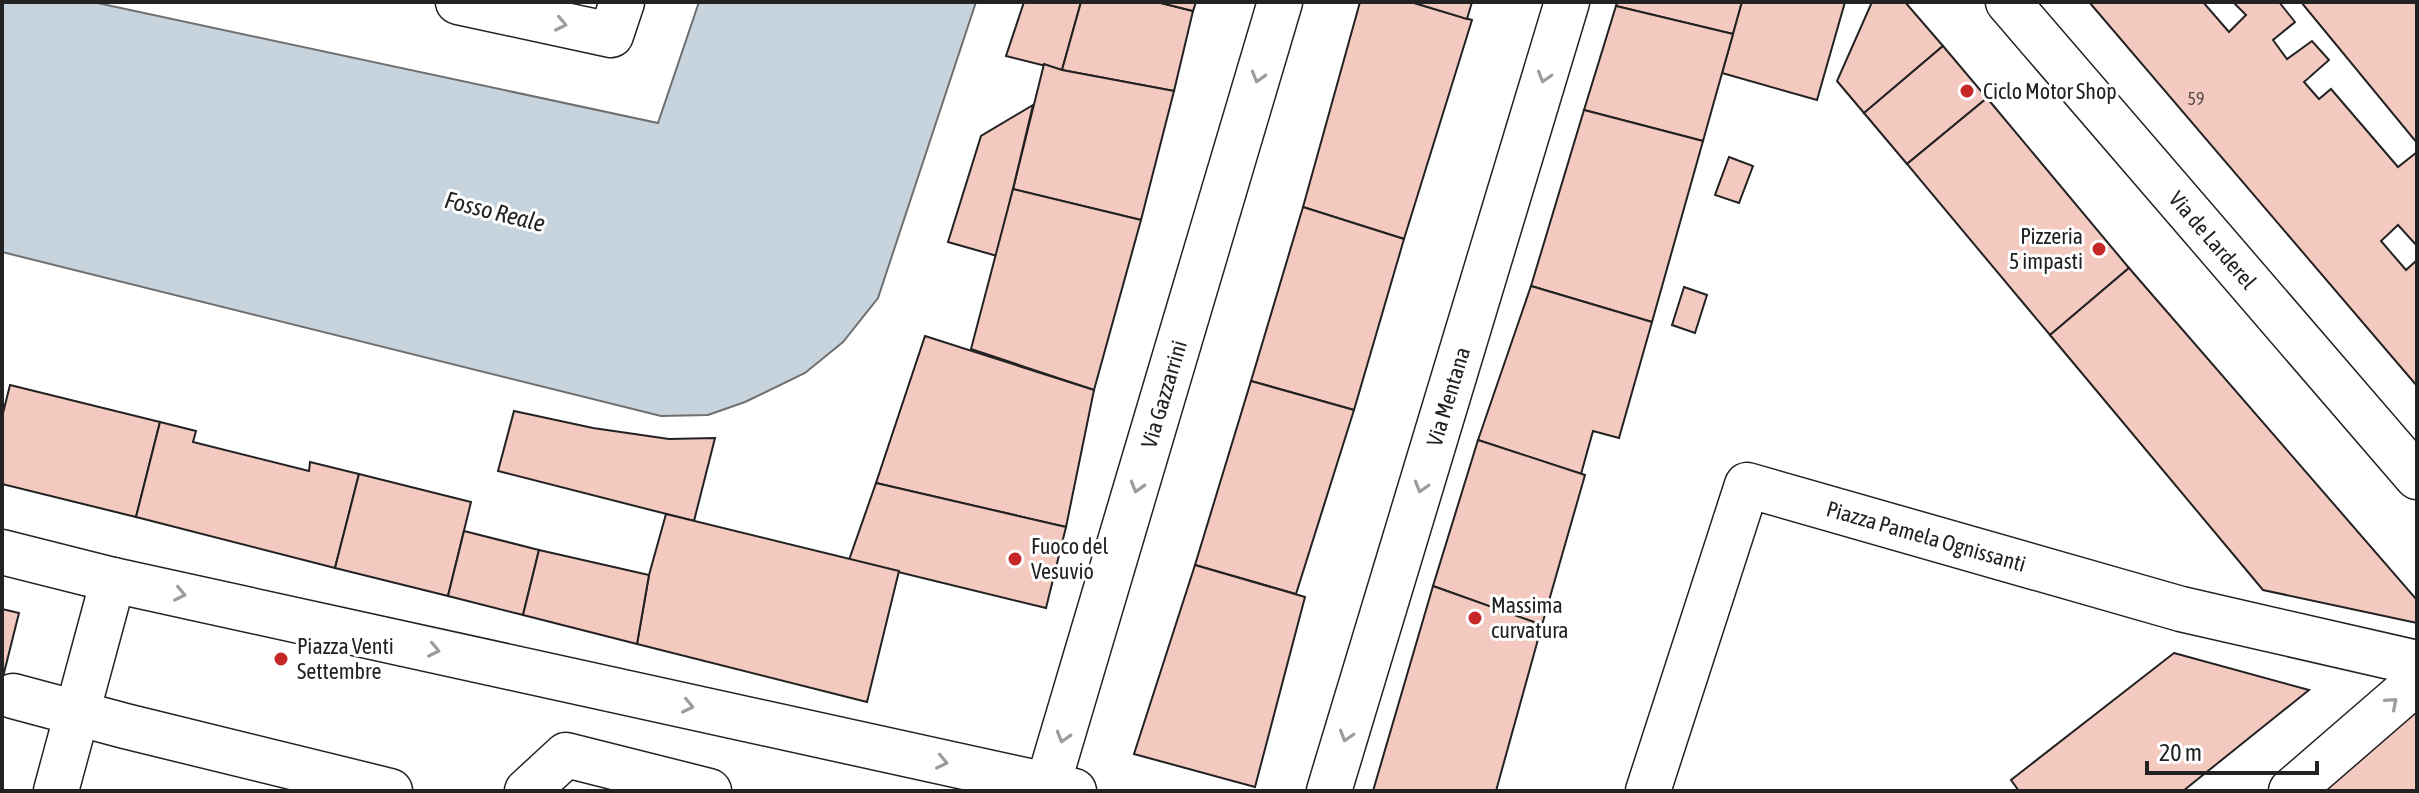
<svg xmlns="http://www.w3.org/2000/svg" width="2419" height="793" font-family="'Asap Condensed',sans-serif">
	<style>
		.water { fill: #c7d3dd; stroke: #6f6f6f; stroke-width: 2 }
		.building { fill: #f3c9c0; stroke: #222; stroke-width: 2 }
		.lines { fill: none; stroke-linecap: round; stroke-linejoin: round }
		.street-casing { stroke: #222; stroke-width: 47 }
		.secondary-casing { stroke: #222; stroke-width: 47 }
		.street { stroke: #fff; stroke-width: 44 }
		.secondary { stroke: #fff; stroke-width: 44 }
		.oneway { stroke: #9c9c9c }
		.poi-dot { fill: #c62828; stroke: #fff; stroke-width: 3 }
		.labels { text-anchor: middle; stroke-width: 6; stroke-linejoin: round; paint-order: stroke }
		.number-label { font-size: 18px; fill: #564c4a }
		.poi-label { font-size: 22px; fill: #222; stroke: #fff; text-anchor: start }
		.street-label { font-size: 22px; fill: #222; stroke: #fff }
		.water-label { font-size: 24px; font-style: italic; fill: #222; stroke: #fff }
	</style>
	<rect width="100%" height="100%" fill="#fff"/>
	<polygon class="water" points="2,2 93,2 658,123 699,2 976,2 878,298 843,342 805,373 745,402 708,415 661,416 2,252"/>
	<g class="building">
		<polygon points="1024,2 1081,2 1062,70 1006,56"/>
		<polygon points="1081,2 1157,2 1193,11 1174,91 1062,70"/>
		<polygon points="1157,2 1196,2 1193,11"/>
		<polygon points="1360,2 1411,2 1472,20 1404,239 1303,207"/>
		<polygon points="1411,2 1472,2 1467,19"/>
		<polygon points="1617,2 1742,2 1733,34 1616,6"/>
		<polygon points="1742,2 1845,2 1817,100 1722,73"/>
		<polygon points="1872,2 1905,2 1943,46 1864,113 1837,81"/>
		<polygon points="2089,2 2203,2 2229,32 2246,15 2233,2 2279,2 2295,22 2273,40 2287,59 2312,41 2329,60 2304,82 2319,99 2331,89 2398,167 2417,152 2417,246 2398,225 2381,241 2406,270 2417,260 2417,386"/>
		<polygon points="2301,2 2417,2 2417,143"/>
		<polygon points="1616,6 1733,34 1703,141 1584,110"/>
		<polygon points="1943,46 1987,98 1907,164 1864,113"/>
		<polygon points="1044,64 1062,70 1174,91 1141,220 1013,189"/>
		<polygon points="1987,98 2129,268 2050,335 1907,164"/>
		<polygon points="1033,105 997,256 948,242 981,136"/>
		<polygon points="1584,110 1703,141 1652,322 1531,286"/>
		<polygon points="1729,157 1753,166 1739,203 1715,195"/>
		<polygon points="1013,189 1141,220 1094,390 971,349"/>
		<polygon points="1303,207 1404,239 1354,410 1251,381"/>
		<polygon points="2129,268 2417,600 2417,623 2263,590 2050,335"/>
		<polygon points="1531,286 1652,322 1619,438 1593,431 1581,474 1478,440"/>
		<polygon points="1684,287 1707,295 1695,333 1672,325"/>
		<polygon points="925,336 1094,390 1066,527 876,483"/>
		<polygon points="1251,381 1354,410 1296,594 1195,565"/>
		<polygon points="10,385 160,422 136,517 2,484 2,417"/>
		<polygon points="514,411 593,428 669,439 715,438 694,521 498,471"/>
		<polygon points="160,422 196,431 193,442 309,471 310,462 359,474 335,568 136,517"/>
		<polygon points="1478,440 1585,475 1542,625 1433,586"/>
		<polygon points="359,474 471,502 448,596 335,568"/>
		<polygon points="876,483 1066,527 1046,608 849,560"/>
		<polygon points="666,514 899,571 867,702 637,644 649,575"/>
		<polygon points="464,531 539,550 523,615 448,596"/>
		<polygon points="539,550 649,575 637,644 523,615"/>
		<polygon points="1195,565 1305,597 1255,787 1134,754"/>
		<polygon points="1433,586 1542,625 1496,791 1373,791"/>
		<polygon points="2,609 19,613 2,681"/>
		<polygon points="2174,653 2309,690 2183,791 2019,791 2011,780"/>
		<polygon points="2417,697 2417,791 2311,791"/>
	</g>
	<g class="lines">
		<g class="street-casing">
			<g id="street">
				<polyline points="458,2 611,35 622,2"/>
				<polyline points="2,552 113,580 1074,791"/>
				<polyline points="13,696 125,726 390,791"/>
				<polyline points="56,791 113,580"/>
				<polyline points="527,791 566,755 709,791"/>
				<path id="s1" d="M1046,791l234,-789"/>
				<path id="s2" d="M1648,791l99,-306 434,124 236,54"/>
				<polyline points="2291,791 2417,682"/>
			</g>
		</g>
		<g class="secondary-casing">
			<g id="secondary">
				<path id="s3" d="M2008,2l409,475"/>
				<path id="s4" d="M1329,791l238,-789"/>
			</g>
		</g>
		<use href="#street" class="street"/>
		<use href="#secondary" class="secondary"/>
	</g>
	<defs><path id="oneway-chevron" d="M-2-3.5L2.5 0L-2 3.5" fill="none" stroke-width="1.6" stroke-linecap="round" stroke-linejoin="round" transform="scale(2)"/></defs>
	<g class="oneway">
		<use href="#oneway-chevron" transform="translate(561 24) rotate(12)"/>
		<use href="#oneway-chevron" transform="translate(1258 77) rotate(106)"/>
		<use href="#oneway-chevron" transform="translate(1544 77) rotate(107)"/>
		<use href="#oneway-chevron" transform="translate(1137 487) rotate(106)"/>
		<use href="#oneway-chevron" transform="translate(1421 487) rotate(107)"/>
		<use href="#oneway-chevron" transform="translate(180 594) rotate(12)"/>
		<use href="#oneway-chevron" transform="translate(434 650) rotate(12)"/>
		<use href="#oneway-chevron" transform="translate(2392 703) rotate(-41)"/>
		<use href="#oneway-chevron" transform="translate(688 706) rotate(12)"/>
		<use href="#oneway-chevron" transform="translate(1346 736) rotate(107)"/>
		<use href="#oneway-chevron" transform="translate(1063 737) rotate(106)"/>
		<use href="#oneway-chevron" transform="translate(942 762) rotate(12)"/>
	</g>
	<g class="poi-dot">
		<circle cx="1967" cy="91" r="8"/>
		<circle cx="2099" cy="249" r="8"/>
		<circle cx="1015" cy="559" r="8"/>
		<circle cx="1475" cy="618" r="8"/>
		<circle cx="281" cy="659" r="8"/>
	</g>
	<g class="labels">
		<g class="number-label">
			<text x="2196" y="105">59</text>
		</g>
		<g class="poi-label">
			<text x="1983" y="99">Ciclo Motor Shop</text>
			<text x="2083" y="244" text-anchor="end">Pizzeria<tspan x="2083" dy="25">5 impasti</tspan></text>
			<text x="1031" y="554">Fuoco del<tspan x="1031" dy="25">Vesuvio</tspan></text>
			<text x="1491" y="613">Massima<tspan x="1491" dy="25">curvatura</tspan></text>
			<text x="297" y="654">Piazza Venti<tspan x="297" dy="25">Settembre</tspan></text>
		</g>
		<g class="street-label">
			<text dy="8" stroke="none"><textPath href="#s3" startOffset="314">Via de Larderel</textPath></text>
			<text dy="8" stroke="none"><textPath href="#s1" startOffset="414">Via Gazzarrini</textPath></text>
			<text dy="8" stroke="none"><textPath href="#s4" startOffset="412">Via Mentana</textPath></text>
			<text dy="8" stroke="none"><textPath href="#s2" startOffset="508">Piazza Pamela Ognissanti</textPath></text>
		</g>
		<g class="water-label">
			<text transform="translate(495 212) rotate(14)" y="8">Fosso Reale</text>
		</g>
	</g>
	<rect width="2419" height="793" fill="none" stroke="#222222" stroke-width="8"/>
	<path d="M2147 761v12h170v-12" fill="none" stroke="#222222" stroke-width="4"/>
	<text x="2159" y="761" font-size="24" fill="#222222" stroke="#ffffff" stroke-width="6" paint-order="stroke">20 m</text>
</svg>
